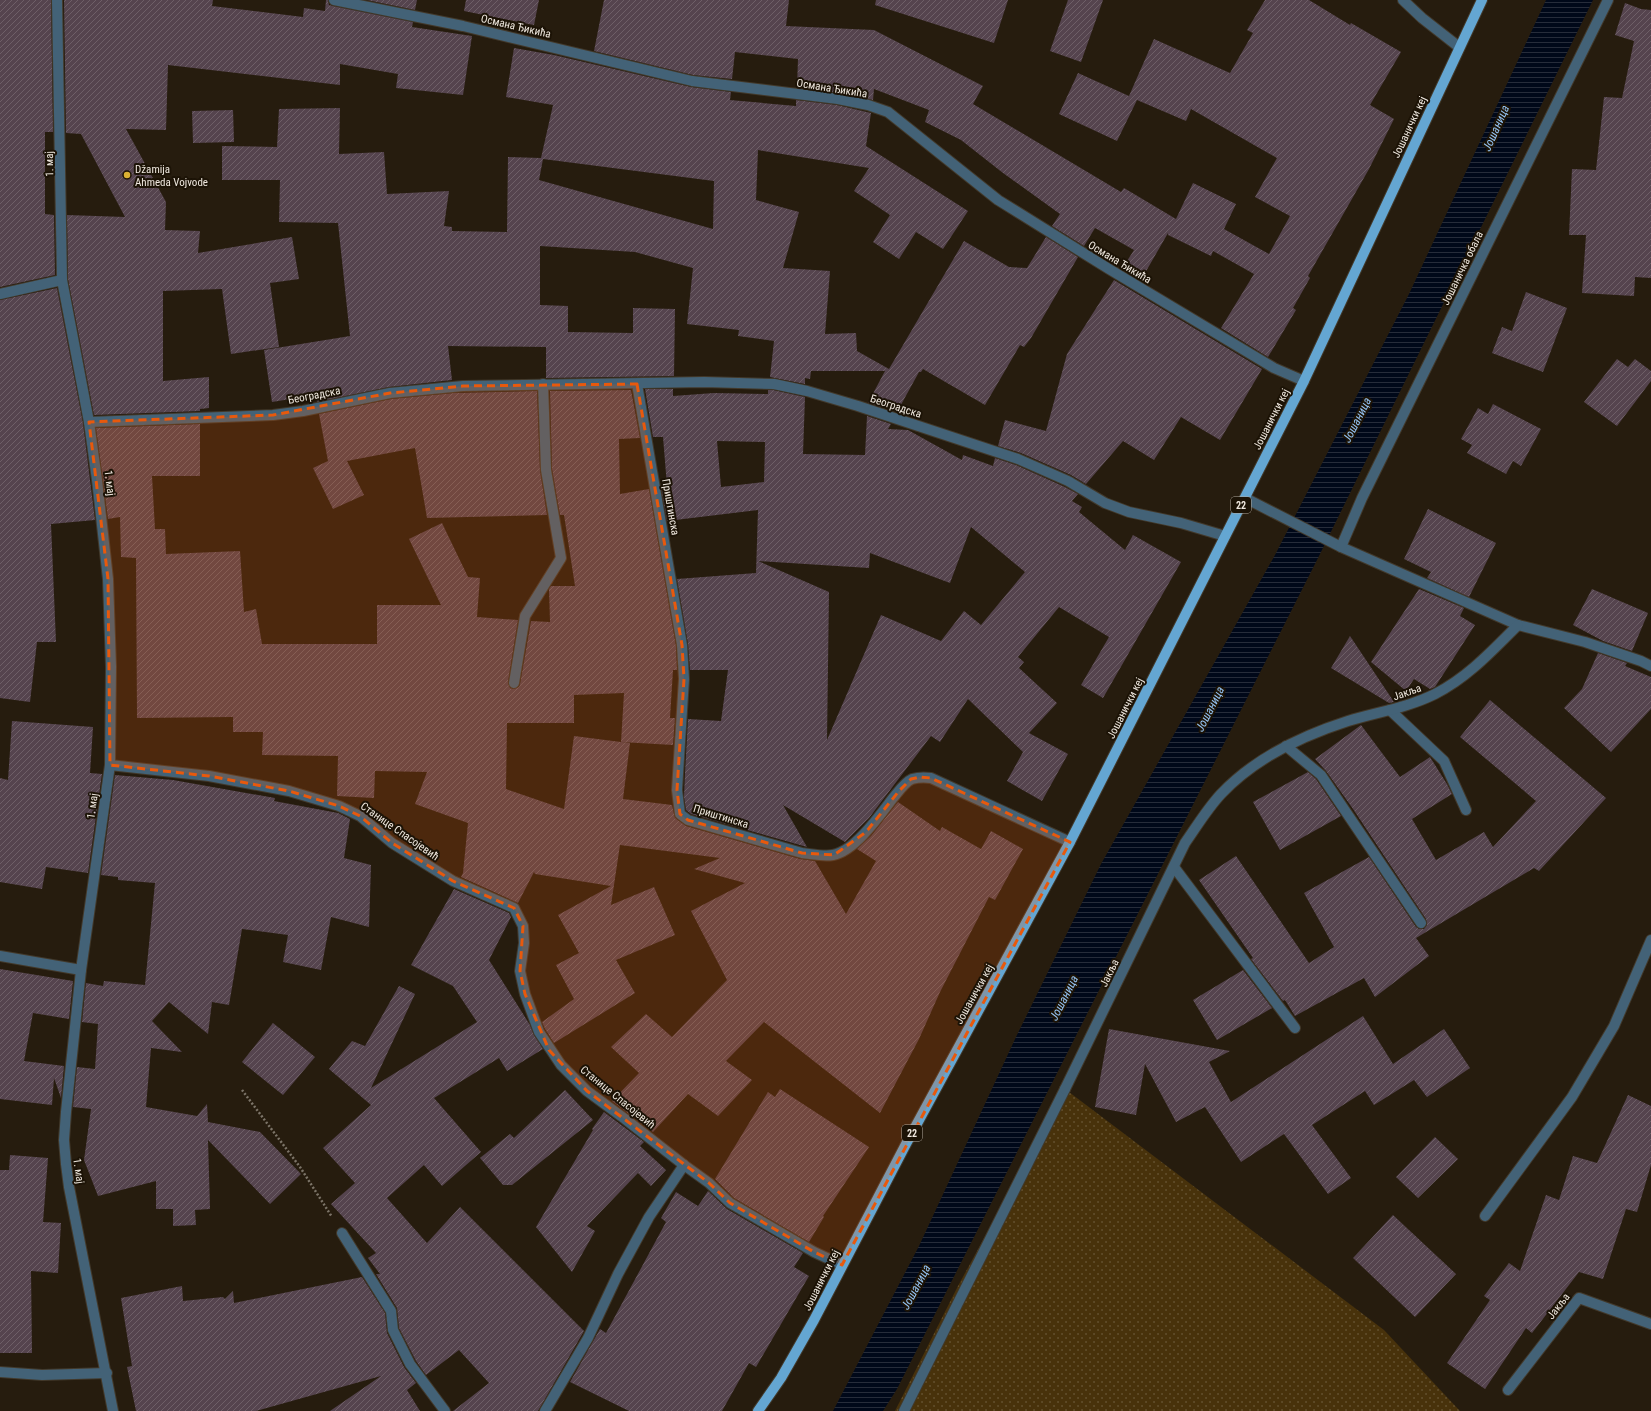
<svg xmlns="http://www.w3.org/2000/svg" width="1651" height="1411" font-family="'Roboto Condensed',sans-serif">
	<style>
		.grass { fill: url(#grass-dots) }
		.water { fill: url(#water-rules) }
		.building { fill: url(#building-hatch); fill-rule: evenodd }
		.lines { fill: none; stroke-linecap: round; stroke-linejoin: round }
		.service-casing { stroke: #42392b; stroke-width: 12 }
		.minor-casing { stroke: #42392b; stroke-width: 12 }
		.tertiary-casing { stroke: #42392b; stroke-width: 12 }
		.primary-casing { stroke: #42392b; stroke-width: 12 }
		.path { stroke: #7c7468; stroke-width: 2.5; stroke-dasharray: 2 2; stroke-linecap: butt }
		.service { stroke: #436277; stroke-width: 10 }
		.minor { stroke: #436277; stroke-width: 10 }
		.tertiary { stroke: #436277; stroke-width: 10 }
		.primary { stroke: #64a6d2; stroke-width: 10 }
		.marked { fill: #e8590c; fill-opacity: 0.2; stroke: #e8590c; stroke-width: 3; stroke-dasharray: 8 5; stroke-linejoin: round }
		.poi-dot { fill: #dbb233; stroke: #1c1306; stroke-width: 1.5 }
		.labels { text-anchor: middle; stroke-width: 4; stroke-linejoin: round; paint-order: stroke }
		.shield { fill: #1c1306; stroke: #b0a89e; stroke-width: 1 }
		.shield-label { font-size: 10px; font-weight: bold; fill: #efe8df }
		.street-label { font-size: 11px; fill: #efe8df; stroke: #1c1306 }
		.poi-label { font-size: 11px; fill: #efe8df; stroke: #1c1306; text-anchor: start }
		.water-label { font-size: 12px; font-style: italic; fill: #96c5f5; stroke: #1c1306 }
	</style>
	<defs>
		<pattern id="grass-dots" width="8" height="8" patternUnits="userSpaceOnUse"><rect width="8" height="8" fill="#48320b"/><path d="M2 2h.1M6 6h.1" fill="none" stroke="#63502e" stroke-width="1.8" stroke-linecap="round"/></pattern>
		<pattern id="water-rules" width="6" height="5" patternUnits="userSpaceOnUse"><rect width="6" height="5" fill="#000819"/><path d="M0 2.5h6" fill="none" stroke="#262c3a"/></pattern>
		<pattern id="building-hatch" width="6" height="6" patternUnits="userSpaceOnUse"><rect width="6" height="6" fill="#55444e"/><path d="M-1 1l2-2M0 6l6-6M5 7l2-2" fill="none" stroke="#6e5f67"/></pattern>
	</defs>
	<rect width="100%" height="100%" fill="#261c0e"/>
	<polygon class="grass" points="1065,1089 1384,1330 1460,1411 895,1411 958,1286"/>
	<polygon class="water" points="1546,0 1593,0 1318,558 897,1389 883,1411 833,1411 919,1246 1016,1037 1101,864 1275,555 1409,294"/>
	<g class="building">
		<polygon points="0,0 51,0 53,132 45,132 45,214 54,215 55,275 0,287"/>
		<polygon points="64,0 213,0 212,6 303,17 304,8 325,11 326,0 328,0 329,5 333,6 413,22 412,27 472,36 463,95 396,88 398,74 340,64 340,85 168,65 166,130 126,129 166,202 165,230 200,231 198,253 292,237 299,279 270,283 279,347 231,354 222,289 163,291 163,381 209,377 209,408 200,409 200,411 94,415 68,279 67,215 125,217 81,134 66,133"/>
		<polygon points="367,0 417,0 415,10"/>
		<polygon points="466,0 539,0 534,25 464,11"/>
		<polygon points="604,0 789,0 786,26 874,30 983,86 973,104 1121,192 1124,188 1176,219 1193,183 1236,204 1224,229 1269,254 1290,216 1255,197 1277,158 1191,109 1186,121 1137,100 1117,141 1059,114 1078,73 1129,96 1154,39 1230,73 1253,33 1247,30 1265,0 1309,0 1350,25 1351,23 1401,52 1370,105 1394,119 1369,169 1308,276 1310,278 1293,308 1296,310 1268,357 1221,328 1254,274 1213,251 1211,256 1168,235 1168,233 1141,280 1122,269 1134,250 1095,228 1084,246 1052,226 1060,214 1003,173 961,140 925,122 929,110 874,89 873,100 839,93 797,87 798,59 735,52 732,79 693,75 594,51"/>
		<polygon points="876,0 1008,0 994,43 875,5"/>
		<polygon points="1068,0 1103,0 1081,62 1050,51"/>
		<polygon points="1625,3 1641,9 1651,10 1651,278 1635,277 1634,296 1582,293 1586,235 1569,235 1572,169 1596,170 1604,97 1622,98 1634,41 1615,35"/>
		<path d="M514,48l40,7 137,32 40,5 -1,8 66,6v-6l41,5 34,8 -5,33 102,65 -25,38 -27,-17 -17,27 -26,-17 17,-27 -36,-24 15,-23 -111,-18 -2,50 43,12 -16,56 47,3 -5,63 31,-1 1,18 32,18 75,-128 45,26 18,1 19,-31 32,20 -47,81 -7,9 -4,-2 -35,60 -62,-36 -2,3h-2l-22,40 -29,-9 17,-32h-74l-1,8 -5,-1v6l-35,-7 4,-36 -36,-5 1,-6 -52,-6 6,-56 -58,-16 -95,-6v59l28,1v26l65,1v-25l42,1 -1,67 -128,2v-31l-98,-1 4,34 -63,7 -72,15 -2,-7 -43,7 -8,-52 86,-14 -12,-113 -59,-1 1,-42h-58v-34l55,1 2,-38 61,-1 -1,46 45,-2 3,42 62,-3 -5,35 8,1v4l55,1 1,-75 33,1 12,-53 -47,-8zM543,159l171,22 -1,48 -174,-49z"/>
		<polygon points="233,110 234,142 193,143 192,111"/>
		<polygon points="1114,280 1262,369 1220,440 1181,417 1154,460 1123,441 1086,484 1071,475 1021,453 998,446 1005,420 1046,431 1067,354"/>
		<polygon points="57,288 83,423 95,520 51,524 56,642 37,642 30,702 0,698 0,300"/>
		<polygon points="1526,292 1567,308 1543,372 1492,353 1502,327 1512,331"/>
		<polygon points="1617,359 1628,367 1635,359 1651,371 1651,381 1617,426 1584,402"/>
		<path d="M645,389h28v7l41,-3 54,1v-4h5l32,7 -2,57 62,1 2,-39 24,8 -3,5 20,1 54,30 1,-5 30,11 2,-8 21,7 49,22 13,7 -6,7 10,6 -3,5 46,38 8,-15 48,27 -78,136 -22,-13 28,-48 -50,-30 -41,50 6,5 -5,6 38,35 -28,30 39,21 -26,47 -35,-20 16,-29 -55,-53 -28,43 -9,-6 -62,82 -24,24 -62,-37 24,42 -116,-33 -5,-4 -2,-13 1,-24 3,-54 33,2 7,-51h-38l-2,-26 -11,-65 79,-6 2,-63 -91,11 -6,-34 6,-1 -4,-49h-10zM717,441l48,1 -1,40 -43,5zM971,527l54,45 -44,53 -17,-14 -23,30 -60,-26 -54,125 2,-148 -71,-31 111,7 1,-15 80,30z"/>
		<path d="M631,390l9,48 -21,1 1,55 29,-5 27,157 1,24h-4l-3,48h5l-2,27 -52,-3 9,1 -7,56 49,6 3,13 11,8 114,33 15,2 31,53 30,-53 -19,-12 14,-13 27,-34 42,29 2,-4 39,22 10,-18 32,18 -28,51 -6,-3 -49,95 -21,47 -39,74 -116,-91 -38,39 26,19 -34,36 -30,-22 -35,38 -41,-31 27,-28 -28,-26 35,-33 26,23 55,-57 -36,-69 54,-28 -51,-14 26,-11 -100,-13 -9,60 43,-18 21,48 -59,25 19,33 -81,50 -9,-14 -3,-7 32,-23 -18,-34 23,-12 -21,-38 53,-29 -76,-12 -1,-2 -16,31 -57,-26 2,-4 5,-50 -53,-19 12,-32 -52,-1 -1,27 -37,-2 1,-40 -76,-1 1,-23h-30v-15l-96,1 -1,-160 -15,-1 -1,-40 -12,2 -12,-91 104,-4v52h-48l3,53h10l1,25 74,-3 4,61 12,-3 6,35h115v-39h64l-32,-66 33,-16 26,54 12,1 -3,39 41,3 -10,62 2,6 3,1 6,-2 1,-3 11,-63 19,1 -1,-33 2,-3h24l-11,-71h-4l-8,-46 -2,-78zM624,693l-3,49 -47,-6 -10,73 -58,-20 1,-66h67v-28z"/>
		<polygon points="537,391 540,470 547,515 427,518 415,448 347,461 364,495 333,509 313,468 328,461 319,414 391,399 454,393"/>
		<polygon points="1493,404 1541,429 1521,466 1513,461 1506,474 1467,453 1472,445 1461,439 1478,408 1488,414"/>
		<polygon points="1428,509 1496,543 1469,597 1427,578 1431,572 1404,559"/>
		<polygon points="1419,589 1464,608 1460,616 1475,625 1435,687 1430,689 1414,679 1406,691 1371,662"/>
		<polygon points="1592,589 1648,613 1632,651 1603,641 1573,625"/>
		<polygon points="1350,636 1394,702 1389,703 1331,668"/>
		<polygon points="1598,653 1627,663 1625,666 1651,677 1651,709 1611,752 1564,708 1582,689"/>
		<polygon points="1490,700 1606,798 1539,871 1534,868 1416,938 1429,956 1375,997 1364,978 1295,1016 1285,1000 1283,1001 1251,959 1253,958 1199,880 1236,856 1309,963 1334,947 1304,893 1369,857 1416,927 1419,929 1424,929 1427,925 1426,919 1353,809 1326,771 1315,759 1361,725 1400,777 1430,757 1447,784 1452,794 1412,819 1436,860 1484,832 1493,847 1536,801 1460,737"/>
		<polygon points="12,721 93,727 90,773 102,774 88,873 46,867 42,889 0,882 0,778 8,780"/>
		<polygon points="1308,772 1316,779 1341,816 1280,850 1253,802"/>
		<polygon points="115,775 173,780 275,798 274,801 338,813 350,819 344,858 371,865 369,927 331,917 321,970 283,962 288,935 242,929 229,1005 212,1002 208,1034 169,1002 152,1021 182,1052 151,1048 146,1107 197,1116 207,1104 208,1122 260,1132 301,1174 270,1204 208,1140 210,1209 195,1210 196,1225 173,1226 173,1209 156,1209 156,1181 98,1196 84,1160 91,1109 73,1107 77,1067 95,1069 98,1024 82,1022 86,983 103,986 104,981 145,985 155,883 118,880 118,877 101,875"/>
		<polygon points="454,889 509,913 511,917 489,960 530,1025 534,1035 543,1049 507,1071 499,1058 434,1098 481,1152 442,1186 424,1165 387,1198 427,1243 460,1207 584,1331 538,1411 453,1411 489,1383 459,1350 426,1375 416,1361 399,1328 397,1308 376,1274 380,1274 368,1258 376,1253 331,1204 355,1183 323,1148 371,1105 329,1069 352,1041 365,1046 399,986 415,994 371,1088 477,1022 453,986 411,965"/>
		<polygon points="0,969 73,981 69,1019 33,1013 24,1061 64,1066 61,1098 54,1078 52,1105 0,1099"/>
		<polygon points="1243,970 1272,1008 1217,1040 1193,1000"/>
		<polygon points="1363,1016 1393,1064 1444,1029 1470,1068 1427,1097 1414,1080 1374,1105 1365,1091 1312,1125 1351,1178 1328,1194 1284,1134 1241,1162 1205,1107 1176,1122 1145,1064 1136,1115 1095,1107 1109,1029 1230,1051 1209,1062 1231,1102"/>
		<polygon points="273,1023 315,1057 283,1095 242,1062"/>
		<polygon points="780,1089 869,1147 823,1216 824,1217 809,1242 734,1198 715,1179 768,1092 775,1097"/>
		<polygon points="565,1090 593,1120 512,1185 503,1185 480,1158 510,1134 514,1138"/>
		<polygon points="1628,1095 1651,1106 1651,1165 1637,1212 1626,1209 1603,1279 1579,1272 1532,1333 1526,1328 1485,1389 1447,1363 1490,1300 1484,1296 1509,1263 1520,1271 1546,1195 1559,1200 1573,1156 1597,1163"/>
		<polygon points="604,1112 644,1142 640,1146 666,1170 651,1186 638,1173 587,1226 595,1231 572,1272 536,1227 593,1130 592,1129"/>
		<polygon points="1435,1137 1458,1159 1418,1198 1396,1177"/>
		<polygon points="10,1155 48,1158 43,1222 61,1223 58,1273 31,1271 32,1353 0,1353 0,1170 9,1170"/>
		<polygon points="708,1191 727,1209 803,1253 794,1267 809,1276 756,1367 749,1363 722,1411 629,1411 570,1382 600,1329 606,1333 666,1222 661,1218 676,1192 698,1206"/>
		<polygon points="1393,1215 1456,1274 1415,1317 1353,1258"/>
		<polygon points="362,1277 385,1313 387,1333 404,1367 416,1383 407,1390 420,1411 330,1411 381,1376 256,1411 136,1411 127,1367 132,1366 121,1298 182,1286 183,1301 223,1297 225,1299 233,1291 234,1303"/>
	</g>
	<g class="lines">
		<g class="service-casing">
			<g id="service">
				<polyline points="514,683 525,616 561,558 546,470 543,384"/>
				<polyline points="1390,710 1444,761 1466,810"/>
				<polyline points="1286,746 1321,775 1421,923"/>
				<polyline points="1174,867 1295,1028"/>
				<polyline points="0,956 81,970"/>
				<polyline points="1485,1216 1572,1097 1614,1026 1651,940"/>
				<polyline points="0,1372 42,1375 107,1373"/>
				<polyline points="1508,1390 1579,1298 1651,1324"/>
				<polyline points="904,1411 1065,1089"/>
			</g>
		</g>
		<g class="minor-casing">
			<g id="minor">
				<polyline points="334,0 463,26 692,81 838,99 868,105 888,112 998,200 1109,269 1274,368 1304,381"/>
				<polyline points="1403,0 1422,18 1459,47"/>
				<polyline points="0,294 62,280"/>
				<path d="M637,384l45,261 2,34 -7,111 3,24 8,6 114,33c10,1 21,4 31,2 22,-4 47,-40 60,-57 5,-6 12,-16 19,-19 7,-2 12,-2 19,-1l139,64"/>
				<polyline points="89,422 273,415 303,411 390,393 463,386 704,382 774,384 807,391 858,406 1018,459 1068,481 1105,503 1129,512 1181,523 1225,536"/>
				<polyline points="1245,498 1341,547 1518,625 1585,642 1641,661 1651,666"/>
				<polyline points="1341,547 1362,498 1608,0"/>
				<polyline points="110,765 209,776 289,791 339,806 360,816 392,843 453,881 514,908 523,926 524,943 520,971 525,994 539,1032 561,1065 587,1091 625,1119 684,1165 709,1183 730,1203 814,1252 842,1265"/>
				<path d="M1065,1089l120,-246c12,-17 22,-34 36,-49 34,-36 80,-58 127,-73 29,-9 59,-13 87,-27 32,-16 57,-43 83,-69"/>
				<polyline points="342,1233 391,1311 393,1330 410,1364 445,1411"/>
				<polyline points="545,1411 588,1338 618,1274 649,1217 684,1165"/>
			</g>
		</g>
		<g class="tertiary-casing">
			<polyline id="tertiary" points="57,0 62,280 89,422 97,480 108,579 111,667 110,765 81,970 66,1112 64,1140 66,1164 69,1187 113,1411"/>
		</g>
		<g class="primary-casing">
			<polyline id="primary" points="758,1411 781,1378 814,1320 906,1144 1070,842 1304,381 1482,0"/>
		</g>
		<polyline class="path" points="242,1090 300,1167 332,1217"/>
		<use href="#service" class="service"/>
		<use href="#minor" class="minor"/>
		<use href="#tertiary" class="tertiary"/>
		<use href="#primary" class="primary"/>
	</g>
	<path class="marked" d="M637,384l45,261 2,34 -7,111 3,24 8,6 114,33 32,2 32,-23 33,-41 12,-12 9,-2 11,1 139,64 -228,423 -28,-13 -84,-49 -21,-20 -122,-92 -38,-41 -24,-56 -5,-23 3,-45 -9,-18 -61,-27 -61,-38 -32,-27 -21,-10 -50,-15 -80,-15 -99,-11 -2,-186 -19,-157 184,-7 117,-22 73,-7z"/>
	<circle class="poi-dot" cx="127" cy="175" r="4"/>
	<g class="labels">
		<g class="shield">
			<rect x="1231" y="497" width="20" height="16" rx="3"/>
			<rect x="902" y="1125" width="20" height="16" rx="3"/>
		</g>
		<g class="shield-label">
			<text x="1241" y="509">22</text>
			<text x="912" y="1137">22</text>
		</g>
		<g class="street-label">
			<text transform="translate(516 26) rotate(13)" y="4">Османа Ђикића</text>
			<text transform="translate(832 88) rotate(9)" y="4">Османа Ђикића</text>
			<text transform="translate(1409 127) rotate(-65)" y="4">Јошанички кеј</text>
			<text transform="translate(49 164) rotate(-91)" y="4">1. мај</text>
			<text transform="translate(1120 262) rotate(31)" y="4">Османа Ђикића</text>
			<text transform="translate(1462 268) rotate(-64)" y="4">Јошаничка обала</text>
			<text transform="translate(314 395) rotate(-11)" y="4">Београдска</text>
			<text transform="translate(896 406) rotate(18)" y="4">Београдска</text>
			<text transform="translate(1271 419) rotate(-63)" y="4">Јошанички кеј</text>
			<text transform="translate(110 483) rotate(83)" y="4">1. мај</text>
			<text transform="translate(671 507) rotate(80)" y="4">Приштинска</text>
			<text transform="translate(1407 692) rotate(-19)" y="4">Јакља</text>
			<text transform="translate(1125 708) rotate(-63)" y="4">Јошанички кеј</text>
			<text transform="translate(92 806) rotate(-82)" y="4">1. мај</text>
			<text transform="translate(721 816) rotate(17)" y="4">Приштинска</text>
			<text transform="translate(400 831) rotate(35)" y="4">Станице Спасојевић</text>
			<text transform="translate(1109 973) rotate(-64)" y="4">Јакља</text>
			<text transform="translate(974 994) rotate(-61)" y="4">Јошанички кеј</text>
			<text transform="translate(618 1097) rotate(39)" y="4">Станице Спасојевић</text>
			<text transform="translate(79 1171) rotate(82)" y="4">1. мај</text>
			<text transform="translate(821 1280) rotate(-63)" y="4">Јошанички кеј</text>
			<text transform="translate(1558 1306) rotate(-52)" y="4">Јакља</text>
		</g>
		<g class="poi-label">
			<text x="135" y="173">Džamija<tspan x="135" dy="13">Ahmeda Vojvode</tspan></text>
		</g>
		<g class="water-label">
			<text transform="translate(1496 128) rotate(-66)" y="4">Јошаница</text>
			<text transform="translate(1357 420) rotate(-63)" y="4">Јошаница</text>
			<text transform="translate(1210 709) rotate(-63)" y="4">Јошаница</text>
			<text transform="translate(1064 998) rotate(-63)" y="4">Јошаница</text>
			<text transform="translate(916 1287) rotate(-62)" y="4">Јошаница</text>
		</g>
	</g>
</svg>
